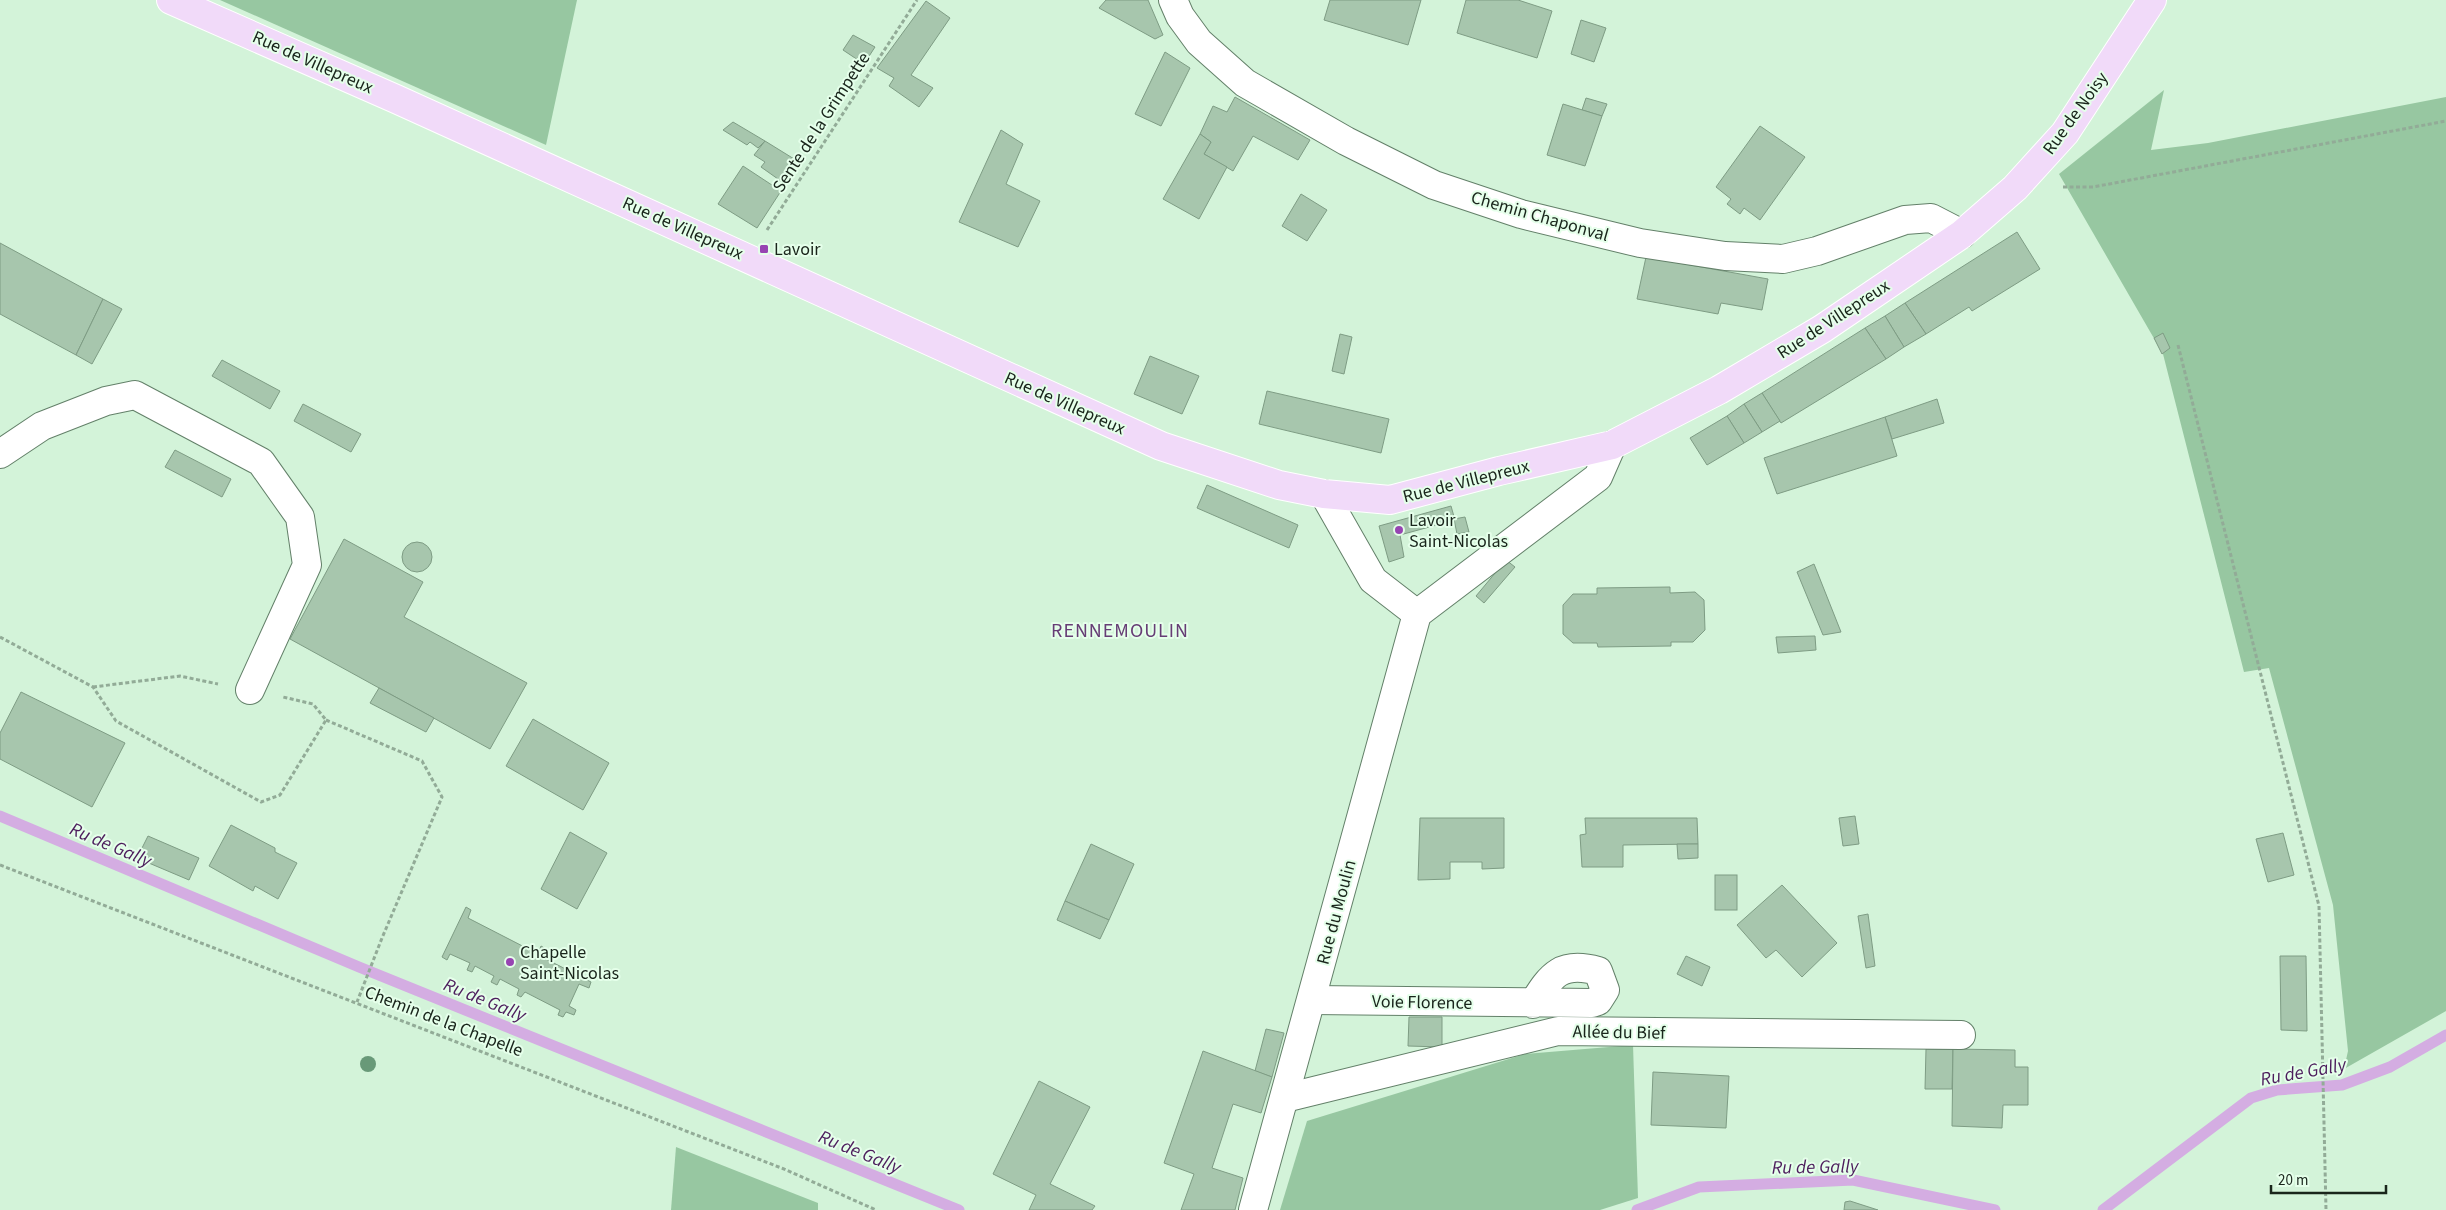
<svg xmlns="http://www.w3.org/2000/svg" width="2446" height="1210" font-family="'Source Sans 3',sans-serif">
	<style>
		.green { fill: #97c7a1 }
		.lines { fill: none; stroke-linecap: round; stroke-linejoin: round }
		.stream { stroke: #d4ade2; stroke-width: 11 }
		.building { fill: #a7c6ad; stroke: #7e9c84 }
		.minor-casing { stroke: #638069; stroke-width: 30 }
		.major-casing { stroke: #fff; stroke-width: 30 }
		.path { stroke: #92ab97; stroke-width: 3; stroke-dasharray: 4 2.5; stroke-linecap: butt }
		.minor { stroke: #fff; stroke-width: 28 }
		.major { stroke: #f1daf9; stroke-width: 28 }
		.tree { fill: #689978 }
		.poi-dot { fill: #9744b2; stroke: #e5ffea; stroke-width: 2 }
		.labels { text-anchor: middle; stroke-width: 4; stroke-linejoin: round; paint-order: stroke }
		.street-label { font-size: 18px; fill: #19251b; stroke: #e5ffea }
		.poi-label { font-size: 18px; fill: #19251b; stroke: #e5ffea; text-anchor: start }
		.water-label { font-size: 19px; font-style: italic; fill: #4c1d5c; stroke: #e5ffea }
		.quarter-label { font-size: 20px; letter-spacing: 1px; fill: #663d75; stroke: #e5ffea }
	</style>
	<rect width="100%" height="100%" fill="#d3f3d9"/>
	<g class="green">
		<polygon points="220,0 577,0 546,145"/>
		<polygon points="2164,90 2151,150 2208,143 2446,97 2446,1011 2344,1069 2348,1051 2333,905 2269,668 2244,672 2163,354 2059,174"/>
		<polygon points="1633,1045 1638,1198 1600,1210 1280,1210 1307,1121 1525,1054"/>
		<polygon points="676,1147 818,1203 818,1210 671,1210"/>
	</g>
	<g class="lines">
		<g class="stream">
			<polyline points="0,816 359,967 959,1210"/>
			<polyline points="1637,1210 1699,1187 1853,1180 1995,1210"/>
			<polyline points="2103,1210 2251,1098 2277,1090 2342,1085 2390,1067 2446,1035"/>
		</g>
	</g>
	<g class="building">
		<polygon points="1106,0 1148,0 1163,35 1155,39 1099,8"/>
		<polygon points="1330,0 1421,0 1408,45 1324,20"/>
		<polygon points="1466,0 1518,0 1552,11 1537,58 1457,33"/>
		<polygon points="926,1 950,18 911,75 933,88 919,107 889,86 894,78 877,68"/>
		<polygon points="1581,20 1606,28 1594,62 1571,54"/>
		<polygon points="853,35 875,47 864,64 843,50"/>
		<polygon points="1165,52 1190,68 1161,126 1135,114"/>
		<polygon points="1235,97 1310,140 1298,160 1253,136 1233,171 1204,154 1211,142 1200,134 1213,106 1227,112"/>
		<polygon points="1586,98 1607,104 1602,116 1582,110"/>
		<polygon points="1563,104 1602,116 1585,166 1547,155"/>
		<polygon points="733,122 765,141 758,148 750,142 747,145 723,130"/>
		<polygon points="1760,126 1805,157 1760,220 1744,208 1740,214 1727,204 1731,199 1716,187"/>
		<polygon points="1001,130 1023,144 1006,184 1040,201 1018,247 959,222"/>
		<polygon points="1200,134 1211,142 1204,154 1227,167 1199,219 1163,199"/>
		<polygon points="765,141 799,162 785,184 761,167 765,162 754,155"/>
		<polygon points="743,166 781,191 757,228 718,204"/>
		<polygon points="1301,194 1327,210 1307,241 1282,226"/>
		<polygon points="2017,232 2040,269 1972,311 1969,307 1926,334 1905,303"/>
		<polygon points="0,243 103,299 76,355 0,314"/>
		<polygon points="1646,257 1768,279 1762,310 1721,303 1718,314 1637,299"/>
		<polygon points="103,299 122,309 92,364 76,355"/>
		<polygon points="1905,303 1926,334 1904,347 1885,316"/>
		<polygon points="1885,316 1904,347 1886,359 1865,328"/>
		<polygon points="1865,328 1886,359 1781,423 1762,393"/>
		<polygon points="2163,333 2170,348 2162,354 2154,338"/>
		<polygon points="1340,334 1352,337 1344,374 1332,371"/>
		<polygon points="1150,356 1199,376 1182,414 1134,394"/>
		<polygon points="222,360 280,391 270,409 212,376"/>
		<polygon points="1267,391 1389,419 1381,453 1259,424"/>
		<polygon points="1762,393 1780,421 1762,432 1744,404"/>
		<polygon points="1937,399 1944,423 1892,439 1885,417"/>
		<polygon points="303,404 361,434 351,452 294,421"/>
		<polygon points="1744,404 1762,432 1744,443 1727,416"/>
		<polygon points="1727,416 1744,443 1707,465 1690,438"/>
		<polygon points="1885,417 1897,456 1777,494 1764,458"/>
		<polygon points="175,450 231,479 222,497 165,467"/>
		<polygon points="1207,485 1298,525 1289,548 1197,508"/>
		<polygon points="1451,506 1455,520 1400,535 1404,557 1389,562 1379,526"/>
		<polygon points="1465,517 1469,532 1457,534 1454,519"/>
		<polygon points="344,539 423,582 404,617 527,683 490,749 290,639"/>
		<circle cx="417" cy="557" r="15"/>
		<polygon points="1506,560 1515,567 1484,603 1476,596"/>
		<polygon points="1814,564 1841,632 1823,635 1797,572"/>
		<polygon points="1670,587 1670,593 1695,592 1704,600 1705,630 1693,642 1671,642 1671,646 1598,647 1597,643 1573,643 1563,634 1563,605 1573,594 1597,594 1597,588"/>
		<polygon points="1815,636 1816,650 1778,653 1776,637"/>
		<polygon points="379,688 434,718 426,732 370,703"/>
		<polygon points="21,692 125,743 92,807 0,759 0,733"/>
		<polygon points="533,719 609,763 583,810 506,766"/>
		<polygon points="1855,816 1859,844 1843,846 1839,818"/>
		<polygon points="1420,818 1504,818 1504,868 1482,869 1482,862 1450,862 1450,879 1418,880"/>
		<polygon points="1585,818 1697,818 1698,844 1623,845 1623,867 1582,867 1580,835 1586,834"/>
		<polygon points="231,825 275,848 275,852 297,863 278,899 255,886 253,891 209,866"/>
		<polygon points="570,832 607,853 577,909 541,889"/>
		<polygon points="2283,833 2294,875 2268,882 2256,839"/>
		<polygon points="148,836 199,858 189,880 137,858"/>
		<polygon points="1091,844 1134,864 1109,920 1065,901"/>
		<polygon points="1677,844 1698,844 1698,858 1678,859"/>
		<rect x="1715" y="875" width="22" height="35"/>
		<polygon points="1782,885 1837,943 1802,977 1776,950 1766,958 1737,925"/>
		<polygon points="1065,901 1109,920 1100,939 1057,920"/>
		<polygon points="466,907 471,910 468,918 538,954 541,946 546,949 542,957 591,982 589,988 579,984 569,1006 576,1010 574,1015 566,1012 563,1017 558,1015 560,1010 525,992 521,997 517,995 519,989 500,979 497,985 491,982 494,976 475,966 472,972 467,970 470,963 450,954 447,960 442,957"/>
		<polygon points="1868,914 1875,966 1866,968 1858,916"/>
		<polygon points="1686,956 1710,967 1702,986 1677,974"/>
		<polygon points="2280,956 2306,956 2307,1031 2281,1030"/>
		<polygon points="1409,1017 1442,1017 1442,1047 1408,1046"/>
		<polygon points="1266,1029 1284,1033 1272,1077 1255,1071"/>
		<polygon points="1926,1049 1953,1049 1952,1089 1925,1089"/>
		<polygon points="1953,1049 2015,1050 2015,1067 2028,1067 2028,1105 2003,1105 2002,1128 1952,1126"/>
		<polygon points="1203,1051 1272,1077 1261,1113 1233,1104 1212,1168 1243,1178 1235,1210 1181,1210 1194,1174 1164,1163"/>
		<polygon points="1653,1072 1729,1076 1726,1128 1651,1125"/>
		<polygon points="1039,1081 1090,1107 1050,1184 1095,1206 1092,1210 1029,1210 1036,1195 993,1174"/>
		<polygon points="1850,1201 1878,1210 1844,1210 1845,1202"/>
	</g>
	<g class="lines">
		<g class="minor-casing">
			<g id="minor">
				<polyline points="1173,0 1180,16 1199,42 1245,83 1346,141 1434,185 1521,214 1640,243 1725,256 1783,259 1817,251 1905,220 1931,218 1962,234"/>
				<polyline points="0,454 42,426 106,401 135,395 261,462 300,517 307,565 250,690"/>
				<polyline points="1324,494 1373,580 1417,614"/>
				<path d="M1312,1000l280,3 6,-2 7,-11 -7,-19c-36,-10 -47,3 -65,33"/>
				<polyline points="1285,1098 1558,1031 1961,1035"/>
				<polyline points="1253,1210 1417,614 1598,477 1612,445"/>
			</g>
		</g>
		<g class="major-casing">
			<polyline id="major" points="171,0 396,99 1161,446 1279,485 1324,494 1390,500 1499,471 1612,445 1719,390 1822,329 1962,234 2015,188 2065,133 2152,0"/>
		</g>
		<g class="path">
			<polyline points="2063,187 2093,187 2446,121"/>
			<polyline points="767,230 917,0"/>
			<polyline points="2178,345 2319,906 2326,1210"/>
			<polyline points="0,637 93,687 116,721 261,802 280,795 326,720 313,704 283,697"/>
			<polyline points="93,687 180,676 218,684"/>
			<polyline points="326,720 422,761 442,797 382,938 357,1002"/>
			<polyline points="0,865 784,1169 876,1210"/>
		</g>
		<use href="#minor" class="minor"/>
		<use href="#major" class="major"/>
	</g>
	<circle class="tree" cx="368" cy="1064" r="8"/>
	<g class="poi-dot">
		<rect x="759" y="244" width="10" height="10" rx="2.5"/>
		<circle cx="1399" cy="530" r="5"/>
		<circle cx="510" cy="962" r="5"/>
	</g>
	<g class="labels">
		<g class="street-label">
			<text transform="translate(313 62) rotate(24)" y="6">Rue de Villepreux</text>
			<text transform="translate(2075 113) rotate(-54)" y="6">Rue de Noisy</text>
			<text transform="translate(821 122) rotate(-57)" y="6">Sente de la Grimpette</text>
			<text transform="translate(1540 216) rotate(16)" y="6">Chemin Chaponval</text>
			<text transform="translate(683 228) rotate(24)" y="6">Rue de Villepreux</text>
			<text transform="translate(1833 319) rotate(-33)" y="6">Rue de Villepreux</text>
			<text transform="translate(1065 403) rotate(24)" y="6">Rue de Villepreux</text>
			<text transform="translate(1466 481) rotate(-14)" y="6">Rue de Villepreux</text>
			<text transform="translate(1336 912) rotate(-75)" y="6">Rue du Moulin</text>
			<text transform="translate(1422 1002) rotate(1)" y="6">Voie Florence</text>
			<text transform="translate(444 1021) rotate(21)" y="6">Chemin de la Chapelle</text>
			<text transform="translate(1619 1032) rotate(1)" y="6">Allée du Bief</text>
		</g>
		<g class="poi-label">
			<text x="774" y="255">Lavoir</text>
			<text x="1409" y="526">Lavoir<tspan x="1409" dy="21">Saint-Nicolas</tspan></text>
			<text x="520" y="958">Chapelle<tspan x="520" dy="21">Saint-Nicolas</tspan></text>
		</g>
		<g class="water-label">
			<text transform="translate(111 844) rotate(23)" y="7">Ru de Gally</text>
			<text transform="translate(485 999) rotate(22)" y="7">Ru de Gally</text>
			<text transform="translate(2303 1071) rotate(-10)" y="7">Ru de Gally</text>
			<text transform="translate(860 1151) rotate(22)" y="7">Ru de Gally</text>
			<text transform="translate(1815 1166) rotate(-1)" y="7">Ru de Gally</text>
		</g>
		<g class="quarter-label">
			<text x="1120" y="637">RENNEMOULIN</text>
		</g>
	</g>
	<path d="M2271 1185v8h115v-8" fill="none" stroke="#19251b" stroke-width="2.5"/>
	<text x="2278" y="1185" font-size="15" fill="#19251b" stroke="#e5ffea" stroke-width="4" paint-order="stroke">20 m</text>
</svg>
